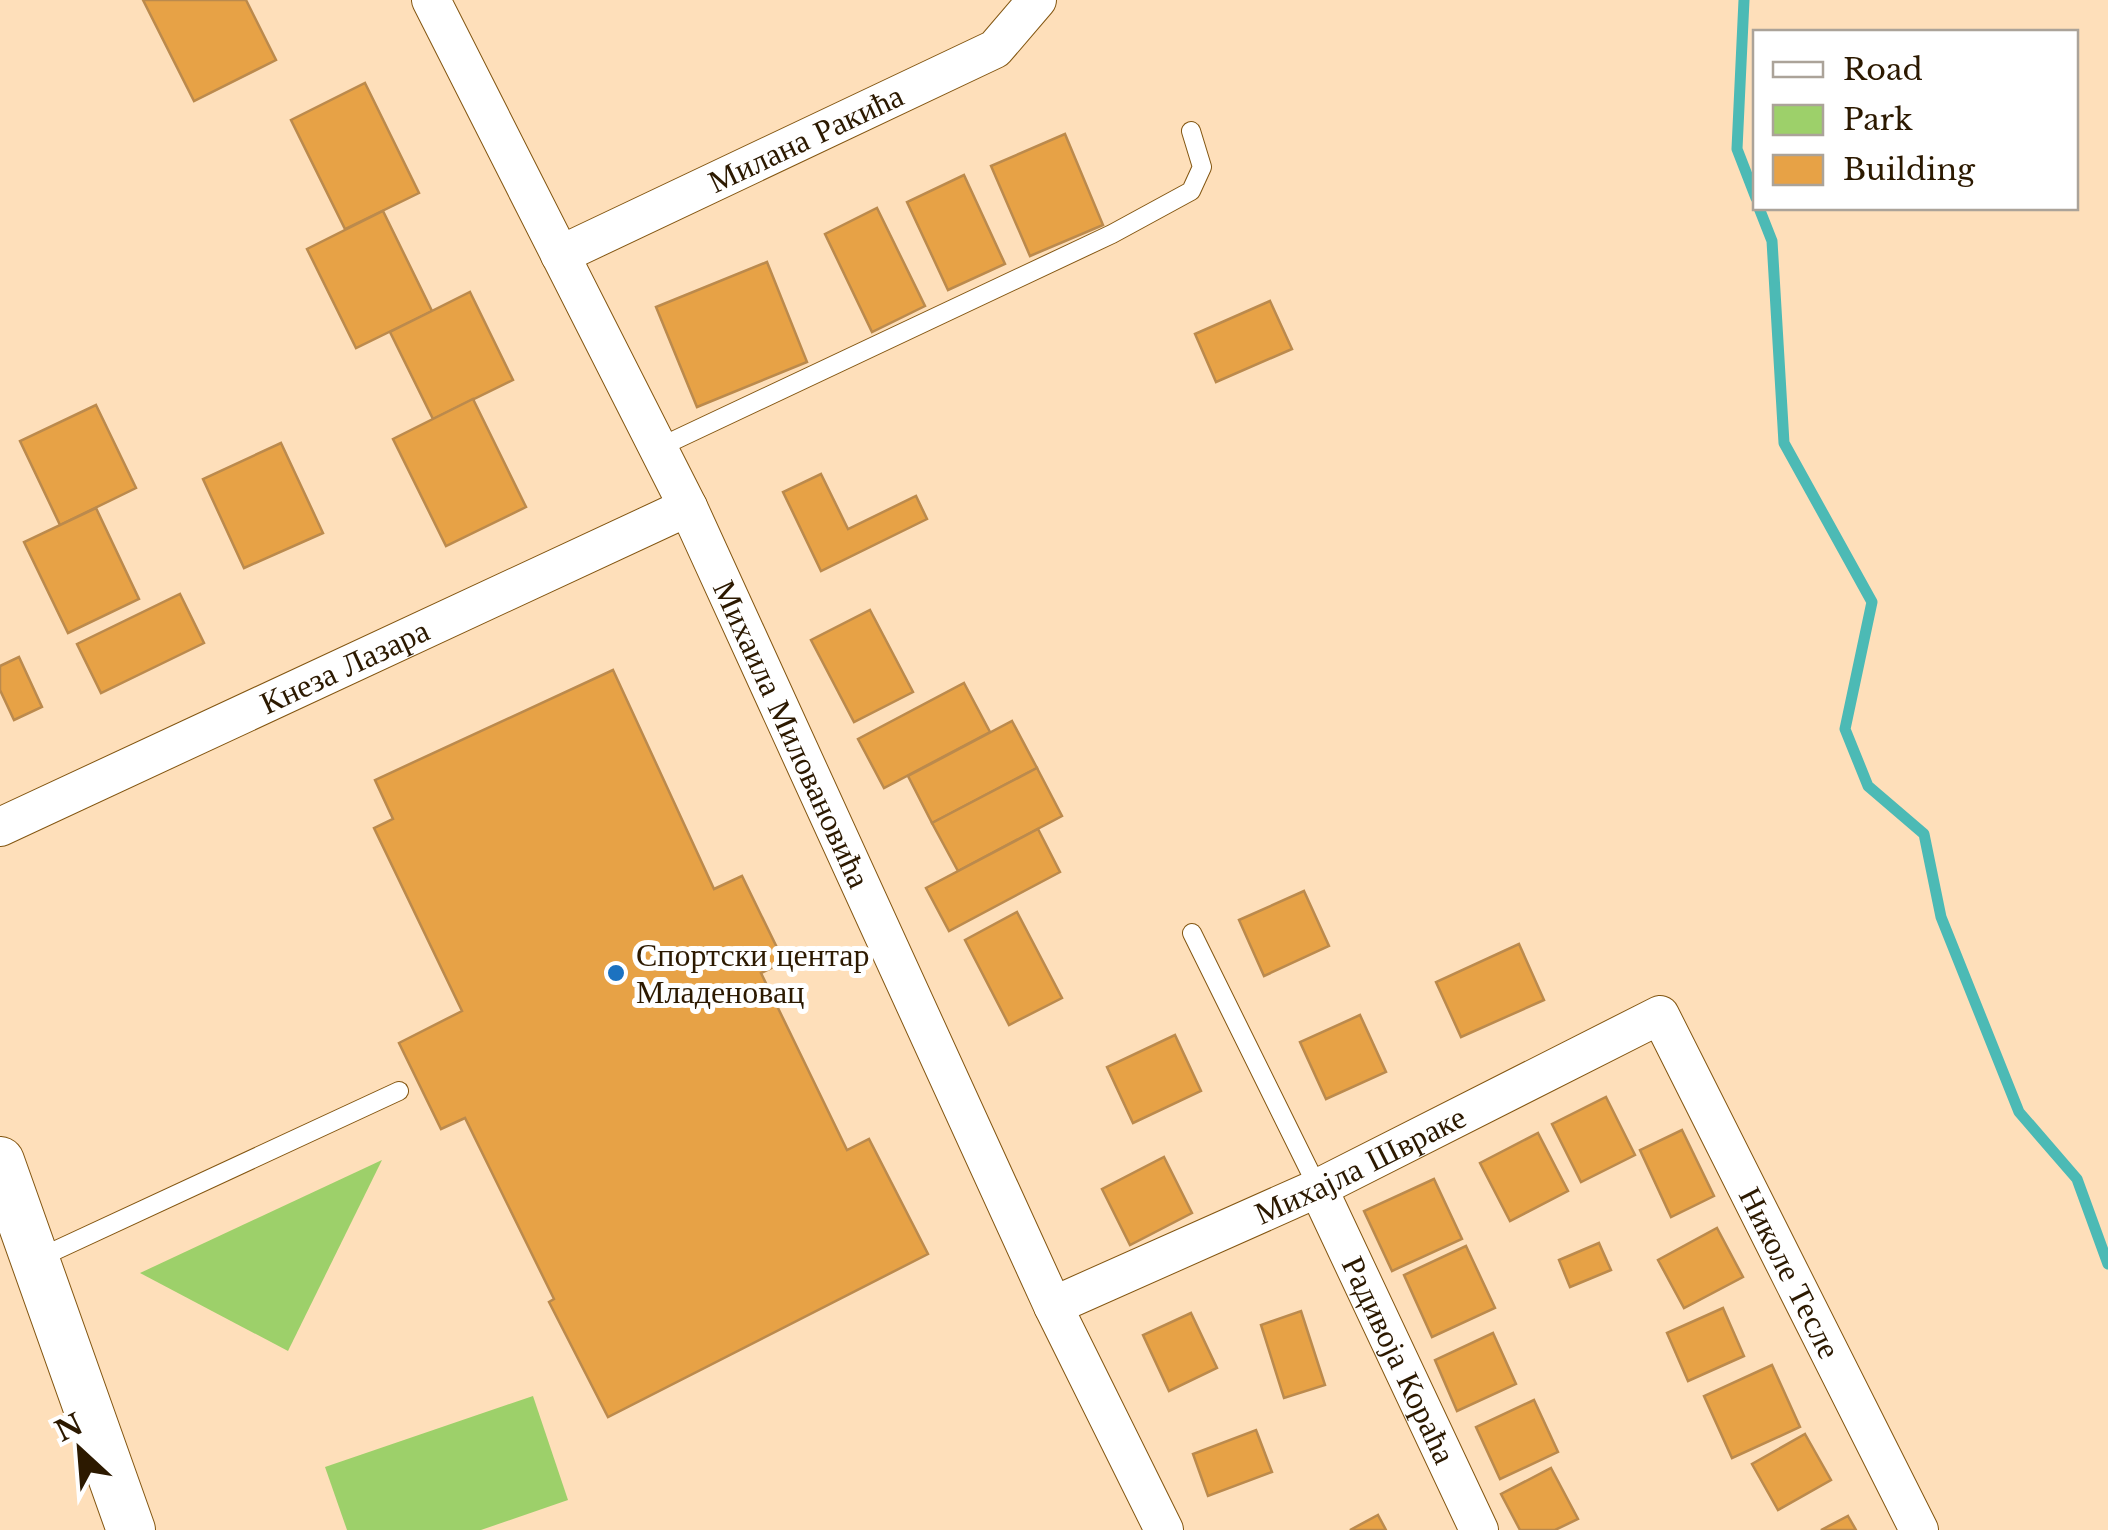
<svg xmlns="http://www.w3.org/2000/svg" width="2108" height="1530" font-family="'Libre Baskerville',serif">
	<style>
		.green { fill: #9dd06a }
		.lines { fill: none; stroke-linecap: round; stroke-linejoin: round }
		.stream { stroke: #4cbab5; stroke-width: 11 }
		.building { fill: #e7a246; stroke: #bb8a4d; stroke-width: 2.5 }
		.service-casing { stroke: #835611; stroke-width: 20 }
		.minor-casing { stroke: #835611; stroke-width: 40 }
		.tertiary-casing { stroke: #835611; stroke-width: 50 }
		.service { stroke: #fff; stroke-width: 18 }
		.minor { stroke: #fff; stroke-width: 38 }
		.tertiary { stroke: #fff; stroke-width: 48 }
		.poi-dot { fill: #1c72c0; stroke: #fff; stroke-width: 4 }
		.labels { text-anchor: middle; stroke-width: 10; stroke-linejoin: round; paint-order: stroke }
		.street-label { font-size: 32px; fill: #2c1900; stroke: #fff }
		.poi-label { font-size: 32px; fill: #2c1900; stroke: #fff; text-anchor: start }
	</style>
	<rect width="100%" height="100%" fill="#fedfba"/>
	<g class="green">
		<polygon points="382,1160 288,1351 140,1273"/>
		<polygon points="533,1396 568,1500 481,1530 347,1530 325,1467"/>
	</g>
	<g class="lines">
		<g class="stream">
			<polyline points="1744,0 1737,149 1756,198"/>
			<polyline points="1759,208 1772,241 1784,443 1872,602 1845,729 1868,786 1924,834 1941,917 2019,1112 2077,1179 2108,1264"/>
		</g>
	</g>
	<g class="building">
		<polygon points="143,0 246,0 276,60 194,101"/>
		<polygon points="365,83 419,193 345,229 291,120"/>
		<polygon points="1065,134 1103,225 1030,256 991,166"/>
		<polygon points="964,175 1005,264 948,290 907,202"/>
		<polygon points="877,208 925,306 872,332 825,234"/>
		<polygon points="383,211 432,311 356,348 307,249"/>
		<polygon points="767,262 807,362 697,407 656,307"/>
		<polygon points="470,292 513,380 433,419 390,332"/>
		<polygon points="1270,301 1292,349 1216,382 1195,334"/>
		<polygon points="473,399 526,507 446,546 393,439"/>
		<polygon points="96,405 136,488 60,525 20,441"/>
		<polygon points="281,443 323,533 244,568 203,479"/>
		<polygon points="821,474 848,529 916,496 927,519 821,571 783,492"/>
		<polygon points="96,508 139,599 68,633 24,542"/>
		<polygon points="180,594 204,643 101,693 77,644"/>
		<polygon points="870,610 913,692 854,722 811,640"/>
		<polygon points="19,657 42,707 14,720 0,690 0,666"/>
		<polygon points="613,670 714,889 742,876 784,962 761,973 847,1150 869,1139 928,1254 608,1417 549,1302 554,1299 465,1118 441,1129 399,1043 462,1011 374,828 393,819 375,780"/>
		<polygon points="964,683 990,732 884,788 858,739"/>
		<polygon points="1012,721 1037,768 932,823 908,776"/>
		<polygon points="1037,768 1062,816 958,871 932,823"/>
		<polygon points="1038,829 1060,872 949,931 926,888"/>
		<polygon points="1304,891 1329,946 1264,976 1239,920"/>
		<polygon points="1017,912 1062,998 1009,1025 965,940"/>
		<polygon points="1519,944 1544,1000 1461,1037 1436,982"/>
		<polygon points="1360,1015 1386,1072 1326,1099 1300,1042"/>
		<polygon points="1175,1035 1201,1091 1133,1123 1107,1067"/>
		<polygon points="1606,1097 1635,1155 1581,1182 1552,1124"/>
		<polygon points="1682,1130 1714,1196 1671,1217 1640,1150"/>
		<polygon points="1538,1133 1568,1191 1510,1221 1480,1163"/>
		<polygon points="1164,1157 1192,1213 1130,1245 1102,1189"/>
		<polygon points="1434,1179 1462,1239 1392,1271 1364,1211"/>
		<polygon points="1717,1228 1743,1277 1684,1308 1658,1260"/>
		<polygon points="1599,1243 1611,1270 1570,1287 1559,1260"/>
		<polygon points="1466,1246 1495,1308 1432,1337 1404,1275"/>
		<polygon points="1723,1308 1744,1356 1688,1381 1667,1333"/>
		<polygon points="1301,1311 1325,1385 1284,1398 1261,1325"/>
		<polygon points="1191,1313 1217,1368 1169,1391 1143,1335"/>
		<polygon points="1493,1333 1516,1384 1457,1411 1435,1360"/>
		<polygon points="1772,1365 1800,1427 1732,1458 1704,1396"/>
		<polygon points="1534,1400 1558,1452 1500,1479 1476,1427"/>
		<polygon points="1256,1430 1272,1472 1208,1496 1193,1454"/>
		<polygon points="1805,1434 1831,1480 1778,1510 1752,1464"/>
		<polygon points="1551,1468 1578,1519 1555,1530 1520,1530 1501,1494"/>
		<polygon points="1378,1515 1386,1530 1350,1530"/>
		<polygon points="1848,1516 1856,1530 1821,1530"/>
	</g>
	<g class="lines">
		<g class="service-casing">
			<g id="service">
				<polyline points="658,448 1112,234 1191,191 1202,167 1191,131"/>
				<polyline points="1192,933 1318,1188"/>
				<polyline points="37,1259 399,1091"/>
			</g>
		</g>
		<g class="minor-casing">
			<g id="minor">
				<path id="s1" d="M431,0l257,507 365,799 111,224"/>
				<path id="s2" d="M560,255l435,-206 42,-49"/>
				<path id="s3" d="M0,827l688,-320"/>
				<path id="s4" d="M1318,1188l161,342"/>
				<path id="s5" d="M1053,1306l265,-118 342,-173 259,515"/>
			</g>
		</g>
		<g class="tertiary-casing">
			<polyline id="tertiary" points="0,1161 131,1530"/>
		</g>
		<use href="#service" class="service"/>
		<use href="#minor" class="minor"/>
		<use href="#tertiary" class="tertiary"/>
	</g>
	<circle class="poi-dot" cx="616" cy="973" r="10"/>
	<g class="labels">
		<g class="street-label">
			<text dy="11" stroke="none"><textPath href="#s2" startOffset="272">Милана Ракића</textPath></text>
			<text dy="11" stroke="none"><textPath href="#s3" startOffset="380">Кнеза Лазара</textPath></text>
			<text dy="11" stroke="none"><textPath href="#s1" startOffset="818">Михаила Миловановића</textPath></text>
			<text dy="11" stroke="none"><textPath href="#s5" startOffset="338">Михајла Швраке</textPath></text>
			<text dy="11" stroke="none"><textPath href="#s5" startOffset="962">Николе Тесле</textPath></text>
			<text dy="11" stroke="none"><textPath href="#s4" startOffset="190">Радивоја Кораћа</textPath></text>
		</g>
		<g class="poi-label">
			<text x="636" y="966">Спортски центар<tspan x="636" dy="37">Младеновац</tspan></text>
		</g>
	</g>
	<rect x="1753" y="30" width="325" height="180" fill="#ffffff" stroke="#aba399" stroke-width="2.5"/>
	<rect x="1773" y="62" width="50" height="15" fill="#ffffff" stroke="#aba399" stroke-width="2.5"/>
	<text x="1843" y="80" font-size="30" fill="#2c1900">Road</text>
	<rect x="1773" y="105" width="50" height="30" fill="#9dd06a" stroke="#aba399" stroke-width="2.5"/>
	<text x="1843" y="130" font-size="30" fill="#2c1900">Park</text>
	<rect x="1773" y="155" width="50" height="30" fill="#e7a246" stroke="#aba399" stroke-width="2.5"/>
	<text x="1843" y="180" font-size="30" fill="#2c1900">Building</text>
	<g transform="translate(80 1450) rotate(334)" stroke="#ffffff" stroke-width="8" paint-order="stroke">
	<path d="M0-8L18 38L0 25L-18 38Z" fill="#2c1900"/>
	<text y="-15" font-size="28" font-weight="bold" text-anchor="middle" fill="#2c1900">N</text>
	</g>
</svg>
